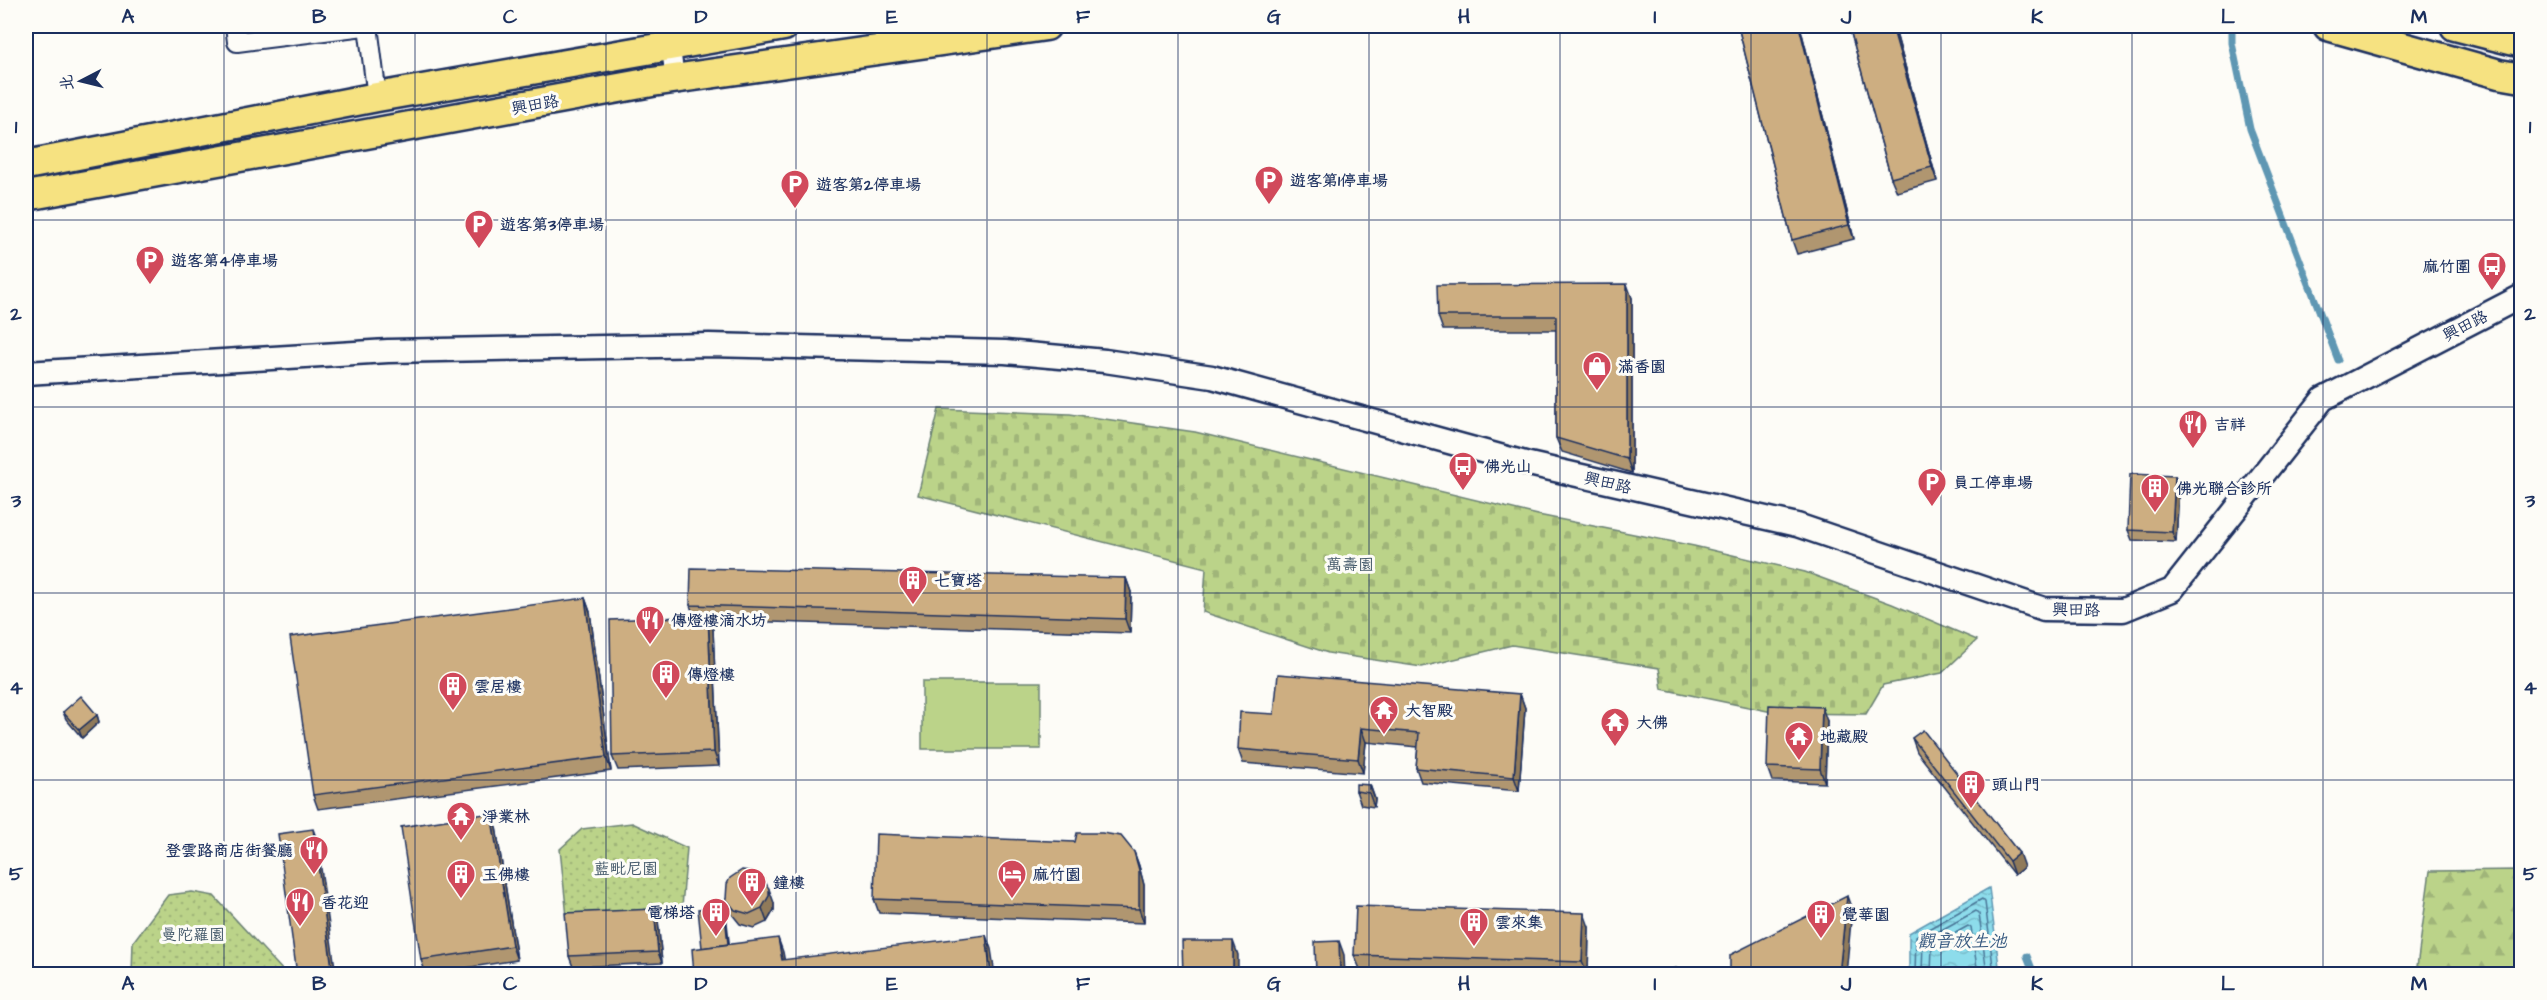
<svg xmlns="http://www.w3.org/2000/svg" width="2547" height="1000" font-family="'Architects Daughter','LXGW WenKai TC',sans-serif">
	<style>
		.grass { fill: #bbd389; stroke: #6b8174; stroke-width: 1.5 }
		.forest { fill: url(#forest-firs); stroke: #6b8174; stroke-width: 1.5 }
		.cemetery { fill: url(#cemetery-stones); stroke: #6b8174; stroke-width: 1.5 }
		.garden { fill: url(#garden-dots); stroke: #6b8174; stroke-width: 1.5 }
		.water { fill: url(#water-waves); stroke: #5f97b3; stroke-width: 1.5 }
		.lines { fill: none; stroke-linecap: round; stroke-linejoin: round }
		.shore { stroke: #497496; stroke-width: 1.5 }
		.stream { stroke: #5f97b3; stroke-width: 7 }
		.minor-casing { stroke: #1b2f5e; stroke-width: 22 }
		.tertiary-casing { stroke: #1b2f5e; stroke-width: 27 }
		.primary-casing { stroke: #1b2f5e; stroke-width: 33 }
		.minor { stroke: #fdfcf7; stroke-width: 18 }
		.tertiary { stroke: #fdfcf7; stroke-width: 22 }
		.primary { stroke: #f6e281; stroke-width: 28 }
		.wall { fill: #b0966f; stroke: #1b2f5e; stroke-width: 1.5 }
		.shaded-wall { fill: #907a5a; stroke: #1b2f5e; stroke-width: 1.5 }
		.building { fill: #cdae81; stroke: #1b2f5e; stroke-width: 1.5 }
		.grid { fill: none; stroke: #1b2f5e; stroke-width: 1.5; stroke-opacity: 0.55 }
		.labels { text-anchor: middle; stroke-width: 6; stroke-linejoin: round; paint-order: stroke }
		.street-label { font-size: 16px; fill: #1b2f5e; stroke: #fdfcf7 }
		.poi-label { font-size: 16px; font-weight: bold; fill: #1b2f5e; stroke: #fdfcf7; text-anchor: start }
		.park-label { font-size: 16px; fill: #435869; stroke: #fdfcf7 }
		.water-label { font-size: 18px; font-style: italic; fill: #385a81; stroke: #fdfcf7 }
		.neatline { fill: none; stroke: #1b2f5e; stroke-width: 2 }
		.grid-label { font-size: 20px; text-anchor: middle; font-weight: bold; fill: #1b2f5e }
	</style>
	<defs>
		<pattern id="forest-firs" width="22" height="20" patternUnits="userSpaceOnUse" patternTransform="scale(1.5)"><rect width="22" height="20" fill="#bbd389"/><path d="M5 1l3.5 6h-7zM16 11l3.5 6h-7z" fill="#a0b579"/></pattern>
		<pattern id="cemetery-stones" width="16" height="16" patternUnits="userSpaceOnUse" patternTransform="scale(1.5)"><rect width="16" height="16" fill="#bbd389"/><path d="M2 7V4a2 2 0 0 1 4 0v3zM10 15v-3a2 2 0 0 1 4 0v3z" fill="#a0b579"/></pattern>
		<pattern id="garden-dots" width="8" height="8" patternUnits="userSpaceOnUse" patternTransform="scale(1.5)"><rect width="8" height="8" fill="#bbd389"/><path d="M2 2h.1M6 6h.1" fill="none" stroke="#a0b579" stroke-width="1.8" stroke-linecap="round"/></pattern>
		<pattern id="water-waves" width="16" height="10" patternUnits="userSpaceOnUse" patternTransform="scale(1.5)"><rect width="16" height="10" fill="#8ddceb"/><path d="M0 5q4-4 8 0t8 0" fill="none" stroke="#79bdcc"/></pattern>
	</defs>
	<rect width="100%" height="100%" fill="#fdfcf7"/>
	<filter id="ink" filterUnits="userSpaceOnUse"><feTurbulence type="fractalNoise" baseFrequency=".0167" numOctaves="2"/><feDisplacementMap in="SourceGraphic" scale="12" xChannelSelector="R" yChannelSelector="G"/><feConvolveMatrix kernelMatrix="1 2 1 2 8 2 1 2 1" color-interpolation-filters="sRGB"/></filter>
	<g filter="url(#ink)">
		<rect class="grass" x="922" y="682" width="119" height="67"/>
		<polygon class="forest" points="2521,870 2521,974 2416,974 2430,871"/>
		<polygon class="cemetery" points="939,409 1070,414 1195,432 1538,515 1694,546 1805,572 1892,604 1977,640 1942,673 1883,685 1866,714 1777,713 1662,689 1659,668 1512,645 1422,667 1328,653 1203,612 1206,568 918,495"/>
		<g class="garden">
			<polygon points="632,823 687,848 682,907 567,917 560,849 582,829"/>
			<polygon points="192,892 214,896 286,974 132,974 133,942 168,895"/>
		</g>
		<polygon class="water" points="1989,888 2000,974 1909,974 1909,933"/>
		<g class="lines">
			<g class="shore">
				<polyline points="1915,974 1916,936 1982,899 1985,902 1994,974"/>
				<polyline points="1922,974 1923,940 1976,911 1979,914 1987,974"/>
				<polyline points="1931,974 1932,946 1968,926 1971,928 1978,974"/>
			</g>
			<g class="stream">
				<polyline points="2232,26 2232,43 2250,129 2338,360"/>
				<polyline points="2027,956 2034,974"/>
			</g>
			<g class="minor-casing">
				<g id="minor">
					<polyline points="235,26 237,42 364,26"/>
					<polyline points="368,26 377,97"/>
					<polyline points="668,26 675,79"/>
				</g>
			</g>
			<g class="tertiary-casing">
				<polyline id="tertiary" points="26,373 388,351 709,345 1005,352 1105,361 1212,377 1529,464 1797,525 2044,609 2123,610 2172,590 2323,399 2522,296"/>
			</g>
			<g class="primary-casing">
				<g id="primary">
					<polyline points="2328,26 2499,74 2522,78"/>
					<polyline points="2455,26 2522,43"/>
					<polyline points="26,165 377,97 784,26"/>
					<polyline points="26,196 652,82 1046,26"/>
				</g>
			</g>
			<use href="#minor" class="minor"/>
			<use href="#tertiary" class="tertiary"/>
			<use href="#primary" class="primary"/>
		</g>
		<g class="wall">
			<polygon points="1738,26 1800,26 1854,239 1797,254 1792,240"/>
			<polygon points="1849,26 1894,26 1937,181 1897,192 1891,178"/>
			<polygon points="1632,298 1632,473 1562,452 1556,438 1556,330 1443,330 1438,316"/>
			<polygon points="2179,487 2176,542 2132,540 2128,530"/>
			<polygon points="1126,578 1131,592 1130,633 710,620 713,630 719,766 618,770 612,756 694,617 690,605"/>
			<polygon points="585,598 590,612 611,771 318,809 313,795"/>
			<polygon points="1520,694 1525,708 1519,791 1421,782 1416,768 1418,747 1366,742 1363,773 1243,763 1238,749 1274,714"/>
			<polygon points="63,712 97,715 99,722 82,738 66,719"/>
			<polygon points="1827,721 1825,783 1772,781 1767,767"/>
			<polygon points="1912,738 2024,867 2014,875 1917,752"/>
			<polygon points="1370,785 1375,799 1374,807 1361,805 1356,791"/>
			<polygon points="491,813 496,827 517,960 426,974 421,960"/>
			<polygon points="1075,842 1134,852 1139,866 1144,885 1144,923 879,913 874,899"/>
			<polygon points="726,899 774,903 774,910 767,922 754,928 740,924 731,913"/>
			<polygon points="654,909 658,920 662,963 573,967 569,956"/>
			<polygon points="1589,927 1588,975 1530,975 1360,969 1354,955"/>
		</g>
		<g class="shaded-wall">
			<polygon points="1799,26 1800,26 1854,239 1849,225"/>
			<polygon points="1892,26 1894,26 1937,181 1932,167"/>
			<polygon points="1627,284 1632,298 1632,473 1627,459"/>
			<polygon points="2175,476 2179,487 2176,542 2172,532"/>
			<polygon points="1126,578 1131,592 1130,633 1125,619"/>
			<polygon points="585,598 590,612 611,771 606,757"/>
			<polygon points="708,616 713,630 719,766 714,752"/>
			<polygon points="1520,694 1525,708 1519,791 1514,777"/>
			<polygon points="1822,707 1827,721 1825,783 1820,769"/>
			<polygon points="97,715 99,722 82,738 79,730"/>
			<polygon points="1361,728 1366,742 1363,773 1358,759"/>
			<polygon points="1370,785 1375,799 1374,807 1369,793"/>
			<polygon points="491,813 496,827 517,960 512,946"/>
			<polygon points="313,829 317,840 336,975 333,975"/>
			<polygon points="1134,852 1139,866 1144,885 1144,923 1139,909"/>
			<polygon points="2019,853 2024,867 2014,875 2009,861"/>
			<polygon points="769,889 774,903 774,910 767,922 762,908"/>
			<polygon points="1847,896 1852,910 1846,975 1839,975"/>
			<polygon points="724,907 726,914 731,959 729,952"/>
			<polygon points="654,909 658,920 662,963 658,952"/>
			<polygon points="1584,913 1589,927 1588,975 1582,962"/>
			<polygon points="986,935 991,949 995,975 991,975"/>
			<polygon points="778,938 783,952 787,974 782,960"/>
			<polygon points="1233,941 1238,955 1238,975 1233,975"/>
			<polygon points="1339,941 1344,955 1345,975 1340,975"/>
		</g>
		<g class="building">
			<polygon points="1738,26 1799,26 1849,225 1792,240"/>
			<polygon points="1849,26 1892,26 1932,167 1891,178"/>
			<polygon points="1627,284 1627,459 1556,438 1556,316 1438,316 1437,285"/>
			<polygon points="2130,474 2175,476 2172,532 2128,530"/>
			<polygon points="691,568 1126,578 1125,619 690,605"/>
			<polygon points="585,598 606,757 313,795 290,637"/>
			<polygon points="708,616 714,752 612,756 610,620"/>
			<polygon points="1278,674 1520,694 1514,777 1416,768 1419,733 1361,728 1358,759 1238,749 1240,712 1274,714"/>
			<polygon points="81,696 97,715 79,730 63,712"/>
			<polygon points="1769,705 1822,707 1820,769 1767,767"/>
			<polygon points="1923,730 2019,853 2009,861 1912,738"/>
			<polygon points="1356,784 1370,785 1369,793 1356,791"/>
			<polygon points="491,813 512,946 421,960 401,827"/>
			<polygon points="313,829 333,975 297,975 278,834"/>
			<polygon points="1077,833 1102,833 1121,836 1134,852 1139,870 1139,909 874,899 876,834 1075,842"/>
			<polygon points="742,870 756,872 762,876 769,889 769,896 762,908 749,914 735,910 726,899 727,884 730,878"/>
			<polygon points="1847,896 1839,975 1730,975 1730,955"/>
			<polygon points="1356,906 1584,913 1582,962 1354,955"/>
			<polygon points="724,907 728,944 702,948 698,909"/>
			<polygon points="654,909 658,952 569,956 565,913"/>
			<polygon points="986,935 991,975 694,975 692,949 778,938 782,960"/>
			<polygon points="1182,941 1233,941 1233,975 1183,975"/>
			<polygon points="1339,941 1340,975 1316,975 1315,942"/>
			<polygon points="1676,968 1675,975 1653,975"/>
		</g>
	</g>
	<path class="grid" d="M224,26v948M415,26v948M606,26v948M796,26v948M987,26v948M1178,26v948M1369,26v948M1560,26v948M1751,26v948M1941,26v948M2132,26v948M2323,26v948M26,220h2496M26,407h2496M26,593h2496M26,780h2496"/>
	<defs>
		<g id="parking-pin" transform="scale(1.5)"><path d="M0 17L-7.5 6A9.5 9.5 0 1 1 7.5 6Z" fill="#d1495b" stroke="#fdfcf7"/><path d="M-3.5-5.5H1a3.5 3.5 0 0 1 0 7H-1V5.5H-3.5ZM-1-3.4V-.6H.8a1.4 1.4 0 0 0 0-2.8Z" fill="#fff"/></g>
		<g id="bus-pin" transform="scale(1.5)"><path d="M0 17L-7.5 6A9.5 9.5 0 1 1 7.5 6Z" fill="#d1495b" stroke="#fdfcf7"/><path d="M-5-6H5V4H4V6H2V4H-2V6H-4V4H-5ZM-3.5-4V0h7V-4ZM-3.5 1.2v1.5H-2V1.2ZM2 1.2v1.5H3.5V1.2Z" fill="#fff"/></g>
		<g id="shop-pin" transform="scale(1.5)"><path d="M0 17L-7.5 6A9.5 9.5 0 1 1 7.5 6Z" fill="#d1495b" stroke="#fdfcf7"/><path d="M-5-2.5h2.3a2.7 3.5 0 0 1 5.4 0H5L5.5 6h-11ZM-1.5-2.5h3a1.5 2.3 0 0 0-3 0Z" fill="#fff"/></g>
		<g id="restaurant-pin" transform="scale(1.5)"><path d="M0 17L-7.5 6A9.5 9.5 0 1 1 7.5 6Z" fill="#d1495b" stroke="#fdfcf7"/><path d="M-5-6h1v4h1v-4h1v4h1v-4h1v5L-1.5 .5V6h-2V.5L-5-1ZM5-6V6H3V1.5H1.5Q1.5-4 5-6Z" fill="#fff"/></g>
		<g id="building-pin" transform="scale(1.5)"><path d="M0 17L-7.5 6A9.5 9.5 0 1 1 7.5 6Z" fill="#d1495b" stroke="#fdfcf7"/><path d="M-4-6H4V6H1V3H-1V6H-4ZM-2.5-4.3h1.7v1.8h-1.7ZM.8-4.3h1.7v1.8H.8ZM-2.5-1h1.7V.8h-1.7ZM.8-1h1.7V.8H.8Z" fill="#fff"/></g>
		<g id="temple-pin" transform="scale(1.5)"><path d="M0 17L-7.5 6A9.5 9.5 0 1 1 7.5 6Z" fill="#d1495b" stroke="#fdfcf7"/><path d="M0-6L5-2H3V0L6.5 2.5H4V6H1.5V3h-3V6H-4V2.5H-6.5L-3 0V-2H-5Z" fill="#fff"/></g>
		<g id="hotel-pin" transform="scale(1.5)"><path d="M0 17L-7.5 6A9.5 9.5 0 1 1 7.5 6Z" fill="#d1495b" stroke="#fdfcf7"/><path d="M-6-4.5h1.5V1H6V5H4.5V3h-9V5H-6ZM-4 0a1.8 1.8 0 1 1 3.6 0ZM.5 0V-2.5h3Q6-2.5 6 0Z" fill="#fff"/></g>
	</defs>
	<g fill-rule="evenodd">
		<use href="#parking-pin" x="1269" y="180"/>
		<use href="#parking-pin" x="795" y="184"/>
		<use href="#parking-pin" x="479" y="224"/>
		<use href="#parking-pin" x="150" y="260"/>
		<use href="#bus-pin" x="2492" y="266"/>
		<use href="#shop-pin" x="1597" y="366"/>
		<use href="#restaurant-pin" x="2193" y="424"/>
		<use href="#bus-pin" x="1463" y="466"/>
		<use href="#parking-pin" x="1932" y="482"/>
		<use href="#building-pin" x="2155" y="488"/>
		<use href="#building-pin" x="913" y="580"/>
		<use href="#restaurant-pin" x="650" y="620"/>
		<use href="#building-pin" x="666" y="674"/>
		<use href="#building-pin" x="453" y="686"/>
		<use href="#temple-pin" x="1384" y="710"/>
		<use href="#temple-pin" x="1615" y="722"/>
		<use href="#temple-pin" x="1799" y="736"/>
		<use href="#building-pin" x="1971" y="784"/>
		<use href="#temple-pin" x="461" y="816"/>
		<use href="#restaurant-pin" x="314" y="850"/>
		<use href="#building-pin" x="461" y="874"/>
		<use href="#hotel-pin" x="1012" y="874"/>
		<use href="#building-pin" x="752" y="882"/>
		<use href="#restaurant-pin" x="300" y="902"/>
		<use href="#building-pin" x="716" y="912"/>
		<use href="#building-pin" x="1821" y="914"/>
		<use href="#building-pin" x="1474" y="922"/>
	</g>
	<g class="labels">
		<g class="street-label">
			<text transform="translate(535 104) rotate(-10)" y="6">興田路</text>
			<text transform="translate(2465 325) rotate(-27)" y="6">興田路</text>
			<text transform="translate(1608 482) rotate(13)" y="6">興田路</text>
			<text transform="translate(2076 609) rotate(1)" y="6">興田路</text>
		</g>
		<g class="poi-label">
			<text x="1290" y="186">遊客第1停車場</text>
			<text x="816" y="190">遊客第2停車場</text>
			<text x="500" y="230">遊客第3停車場</text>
			<text x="171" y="266">遊客第4停車場</text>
			<text x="2471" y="272" text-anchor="end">麻竹圍</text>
			<text x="1618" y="372">滿香園</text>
			<text x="2214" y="430">吉祥</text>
			<text x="1484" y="472">佛光山</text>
			<text x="1953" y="488">員工停車場</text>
			<text x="2176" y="494">佛光聯合診所</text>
			<text x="934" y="586">七寶塔</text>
			<text x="671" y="626">傳燈樓滴水坊</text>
			<text x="687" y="680">傳燈樓</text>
			<text x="474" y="692">雲居樓</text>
			<text x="1405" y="716">大智殿</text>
			<text x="1636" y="728">大佛</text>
			<text x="1820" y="742">地藏殿</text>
			<text x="1992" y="790">頭山門</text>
			<text x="482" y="822">淨業林</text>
			<text x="293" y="856" text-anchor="end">登雲路商店街餐廳</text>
			<text x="482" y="880">玉佛樓</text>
			<text x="1033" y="880">麻竹園</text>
			<text x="773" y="888">鐘樓</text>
			<text x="321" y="908">香花迎</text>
			<text x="695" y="918" text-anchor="end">電梯塔</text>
			<text x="1842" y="920">覺華園</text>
			<text x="1495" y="928">雲來集</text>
		</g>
		<g class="park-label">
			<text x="1350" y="570">萬壽園</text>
			<text x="626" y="874">藍毗尼園</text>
			<text x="193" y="940">曼陀羅園</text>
		</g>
		<g class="water-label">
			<text x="1962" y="947">觀音放生池</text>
		</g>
	</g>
	<rect width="2547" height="1000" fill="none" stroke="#fdfcf7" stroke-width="66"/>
	<g transform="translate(81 81) rotate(263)" stroke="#fdfcf7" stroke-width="4.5" paint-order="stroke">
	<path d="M0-4.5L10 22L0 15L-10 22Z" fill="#1b2f5e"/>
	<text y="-9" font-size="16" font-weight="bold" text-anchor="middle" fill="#1b2f5e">北</text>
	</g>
	<rect x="33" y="33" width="2481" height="934" class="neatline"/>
	<g class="grid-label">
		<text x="128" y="23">A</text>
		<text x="319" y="23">B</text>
		<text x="510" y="23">C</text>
		<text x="701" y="23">D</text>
		<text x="892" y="23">E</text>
		<text x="1083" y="23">F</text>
		<text x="1274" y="23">G</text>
		<text x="1464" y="23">H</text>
		<text x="1655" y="23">I</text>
		<text x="1846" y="23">J</text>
		<text x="2037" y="23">K</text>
		<text x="2228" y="23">L</text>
		<text x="2419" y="23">M</text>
		<text x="16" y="133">1</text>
		<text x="2530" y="133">1</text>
		<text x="16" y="320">2</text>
		<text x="2530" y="320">2</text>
		<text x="16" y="507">3</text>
		<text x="2530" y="507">3</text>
		<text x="16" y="694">4</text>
		<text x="2530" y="694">4</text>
		<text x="16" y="880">5</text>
		<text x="2530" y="880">5</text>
		<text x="128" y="990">A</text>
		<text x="319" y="990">B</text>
		<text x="510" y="990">C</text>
		<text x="701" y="990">D</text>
		<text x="892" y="990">E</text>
		<text x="1083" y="990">F</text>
		<text x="1274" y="990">G</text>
		<text x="1464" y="990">H</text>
		<text x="1655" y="990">I</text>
		<text x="1846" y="990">J</text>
		<text x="2037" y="990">K</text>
		<text x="2228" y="990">L</text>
		<text x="2419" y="990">M</text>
	</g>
</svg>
